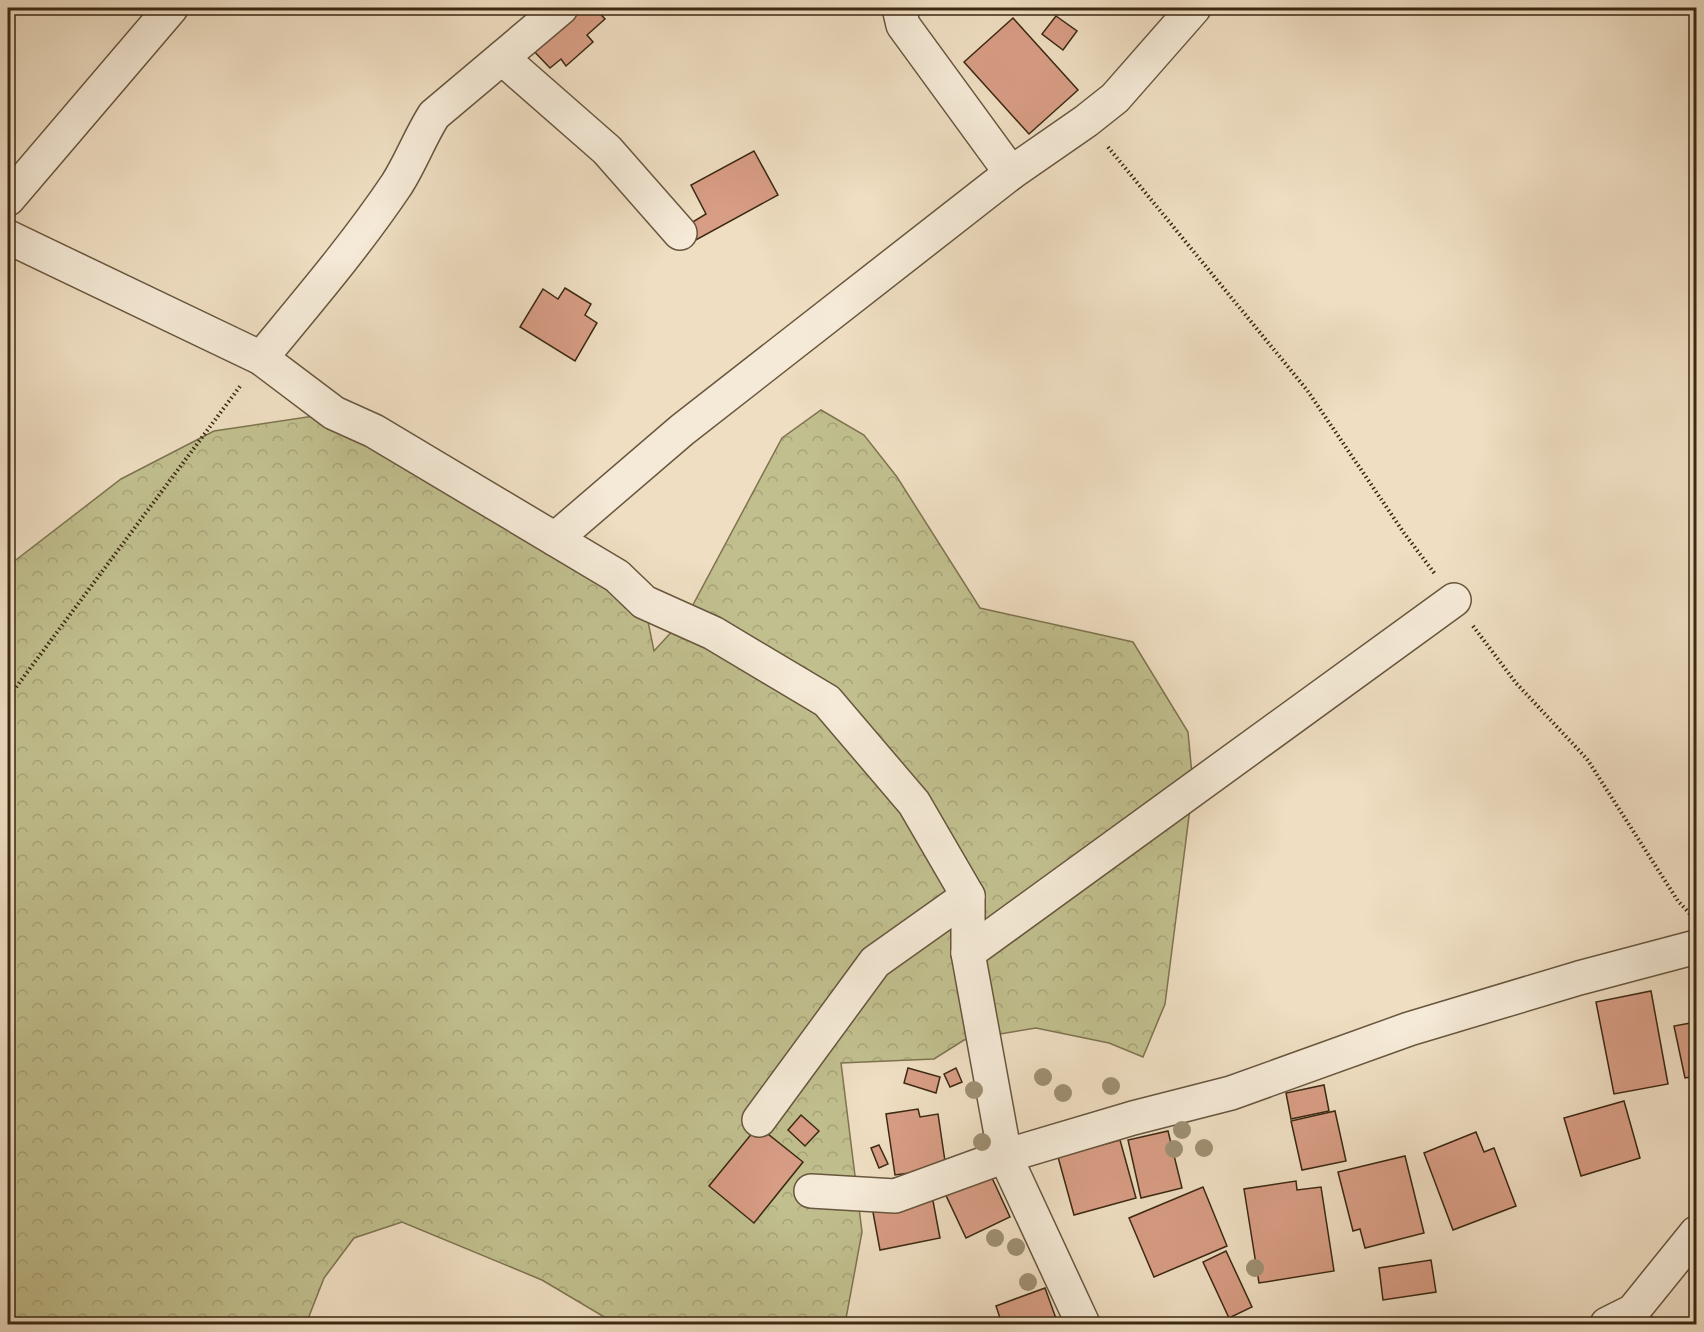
<svg xmlns="http://www.w3.org/2000/svg" width="1704" height="1332" font-family="'IM FELL Great Primer',serif">
	<style>
		.forest { fill: url(#forest-crowns); stroke: #7e7450; stroke-width: 1.5 }
		.building { fill: #d89d85; stroke: #3b2912; stroke-width: 1.5 }
		.lines { fill: none; stroke-linecap: round; stroke-linejoin: round }
		.minor-casing { stroke: #68563e; stroke-width: 36 }
		.path { stroke: #3b2912; stroke-width: 4; stroke-dasharray: 1.5 3; stroke-linecap: butt }
		.minor { stroke: #f5ead7; stroke-width: 33 }
		.tree { fill: #9e8f72 }
	</style>
	<defs>
		<pattern id="forest-crowns" width="20" height="18" patternUnits="userSpaceOnUse" patternTransform="scale(1.5)"><rect width="20" height="18" fill="#c1bf8e"/><path d="M2 6a3 3 0 1 1 6 0M12 15a3 3 0 1 1 6 0" fill="none" stroke="#a7a479"/></pattern>
	</defs>
	<rect width="100%" height="100%" fill="#efdec2"/>
	<filter id="stains"><feTurbulence type="fractalNoise" baseFrequency=".00333" numOctaves="4"/><feColorMatrix values="0 0 0 0 .2 0 0 0 0 .09 0 0 0 0 .02 0 0 0 .5 -.17"/></filter>
	<radialGradient id="worn" r=".72"><stop offset=".6" stop-color="#630" stop-opacity="0"/><stop offset="1" stop-color="#630" stop-opacity=".3"/></radialGradient>
	<polygon class="forest" points="821,410 864,435 897,477 980,608 1133,642 1188,732 1193,785 1165,1004 1143,1057 1109,1043 1036,1028 964,1040 934,1059 841,1063 862,1232 845,1324 616,1324 542,1280 402,1222 354,1238 324,1278 306,1324 8,1324 8,566 121,479 214,431 334,413 644,602 654,651 688,614 782,438"/>
	<g class="building">
		<polygon points="572,8 595,8 605,19 587,35 593,42 566,66 561,59 550,68 529,46"/>
		<polygon points="1056,16 1077,31 1063,50 1042,34"/>
		<polygon points="1013,18 1078,90 1029,134 964,62"/>
		<polygon points="754,151 778,195 694,241 686,226 706,214 691,185"/>
		<polygon points="565,288 591,304 585,315 597,323 575,361 520,327 543,289 558,299"/>
		<polygon points="1651,991 1668,1084 1614,1094 1596,1002"/>
		<polygon points="1696,1022 1696,1076 1685,1078 1674,1026"/>
		<polygon points="908,1068 940,1077 936,1093 904,1083"/>
		<polygon points="956,1068 962,1082 950,1087 944,1074"/>
		<polygon points="1324,1085 1329,1111 1291,1119 1286,1093"/>
		<polygon points="1624,1101 1640,1158 1581,1176 1564,1118"/>
		<polygon points="918,1109 920,1117 938,1114 946,1168 895,1175 886,1114"/>
		<polygon points="1335,1111 1346,1161 1302,1170 1291,1121"/>
		<polygon points="801,1115 819,1131 805,1146 788,1130"/>
		<polygon points="758,1126 803,1162 754,1223 709,1186"/>
		<polygon points="1168,1131 1182,1188 1141,1198 1128,1140"/>
		<polygon points="1476,1132 1484,1152 1494,1148 1516,1206 1453,1230 1424,1153"/>
		<polygon points="1120,1140 1136,1198 1074,1215 1058,1157"/>
		<polygon points="879,1145 888,1164 879,1168 871,1148"/>
		<polygon points="1405,1156 1424,1233 1365,1248 1360,1229 1353,1231 1338,1172"/>
		<polygon points="987,1167 1010,1217 966,1238 942,1187"/>
		<polygon points="1296,1181 1297,1190 1321,1187 1334,1271 1259,1283 1244,1189"/>
		<polygon points="930,1185 940,1238 880,1250 870,1196"/>
		<polygon points="1203,1187 1227,1246 1154,1277 1129,1218"/>
		<polygon points="1226,1251 1252,1307 1229,1318 1203,1262"/>
		<polygon points="1431,1260 1436,1292 1383,1300 1379,1268"/>
		<polygon points="1045,1288 1058,1324 1002,1324 996,1306"/>
		<polygon points="1651,1315 1656,1324 1634,1324"/>
	</g>
	<g class="lines">
		<g class="minor-casing">
			<g id="minor">
				<polyline points="899,8 903,25 1011,173"/>
				<polyline points="502,58 607,150 680,233"/>
				<polyline points="8,199 171,8"/>
				<polyline points="8,237 261,358 334,413 374,431 617,576 644,602 713,633 827,701 914,803 968,896 968,953 1005,1156 1083,1324"/>
				<path d="M261,358c47,-57 95,-113 136,-174 14,-22 23,-47 37,-69l127,-107"/>
				<polyline points="555,539 682,430 1011,173 1086,121 1115,98 1194,8"/>
				<polyline points="968,953 1454,600"/>
				<polyline points="759,1120 875,962 968,896"/>
				<polyline points="811,1191 895,1196 1005,1156 1133,1118 1231,1093 1409,1029 1579,978 1696,947"/>
				<polyline points="1607,1324 1633,1311 1696,1233"/>
			</g>
		</g>
		<g class="path">
			<polyline points="1108,147 1307,390 1404,533 1435,574"/>
			<polyline points="1473,626 1516,683 1587,759 1678,901 1690,914"/>
			<polyline points="8,698 241,385"/>
		</g>
		<use href="#minor" class="minor"/>
	</g>
	<g class="tree">
		<circle cx="1043" cy="1077" r="9"/>
		<circle cx="1111" cy="1086" r="9"/>
		<circle cx="974" cy="1090" r="9"/>
		<circle cx="1063" cy="1093" r="9"/>
		<circle cx="1182" cy="1130" r="9"/>
		<circle cx="982" cy="1142" r="9"/>
		<circle cx="1204" cy="1148" r="9"/>
		<circle cx="1174" cy="1149" r="9"/>
		<circle cx="995" cy="1238" r="9"/>
		<circle cx="1016" cy="1247" r="9"/>
		<circle cx="1255" cy="1268" r="9"/>
		<circle cx="1028" cy="1282" r="9"/>
	</g>
	<rect width="1704" height="1332" fill="none" stroke="#efdec2" stroke-width="30"/>
	<rect x="9" y="9" width="1686" height="1314" fill="none" stroke="#3b2912" stroke-width="3"/>
	<rect x="15" y="15" width="1674" height="1302" fill="none" stroke="#3b2912" stroke-width="1.5"/>
	<rect width="100%" height="100%" filter="url(#stains)"/>
	<rect width="100%" height="100%" fill="url(#worn)"/>
</svg>
